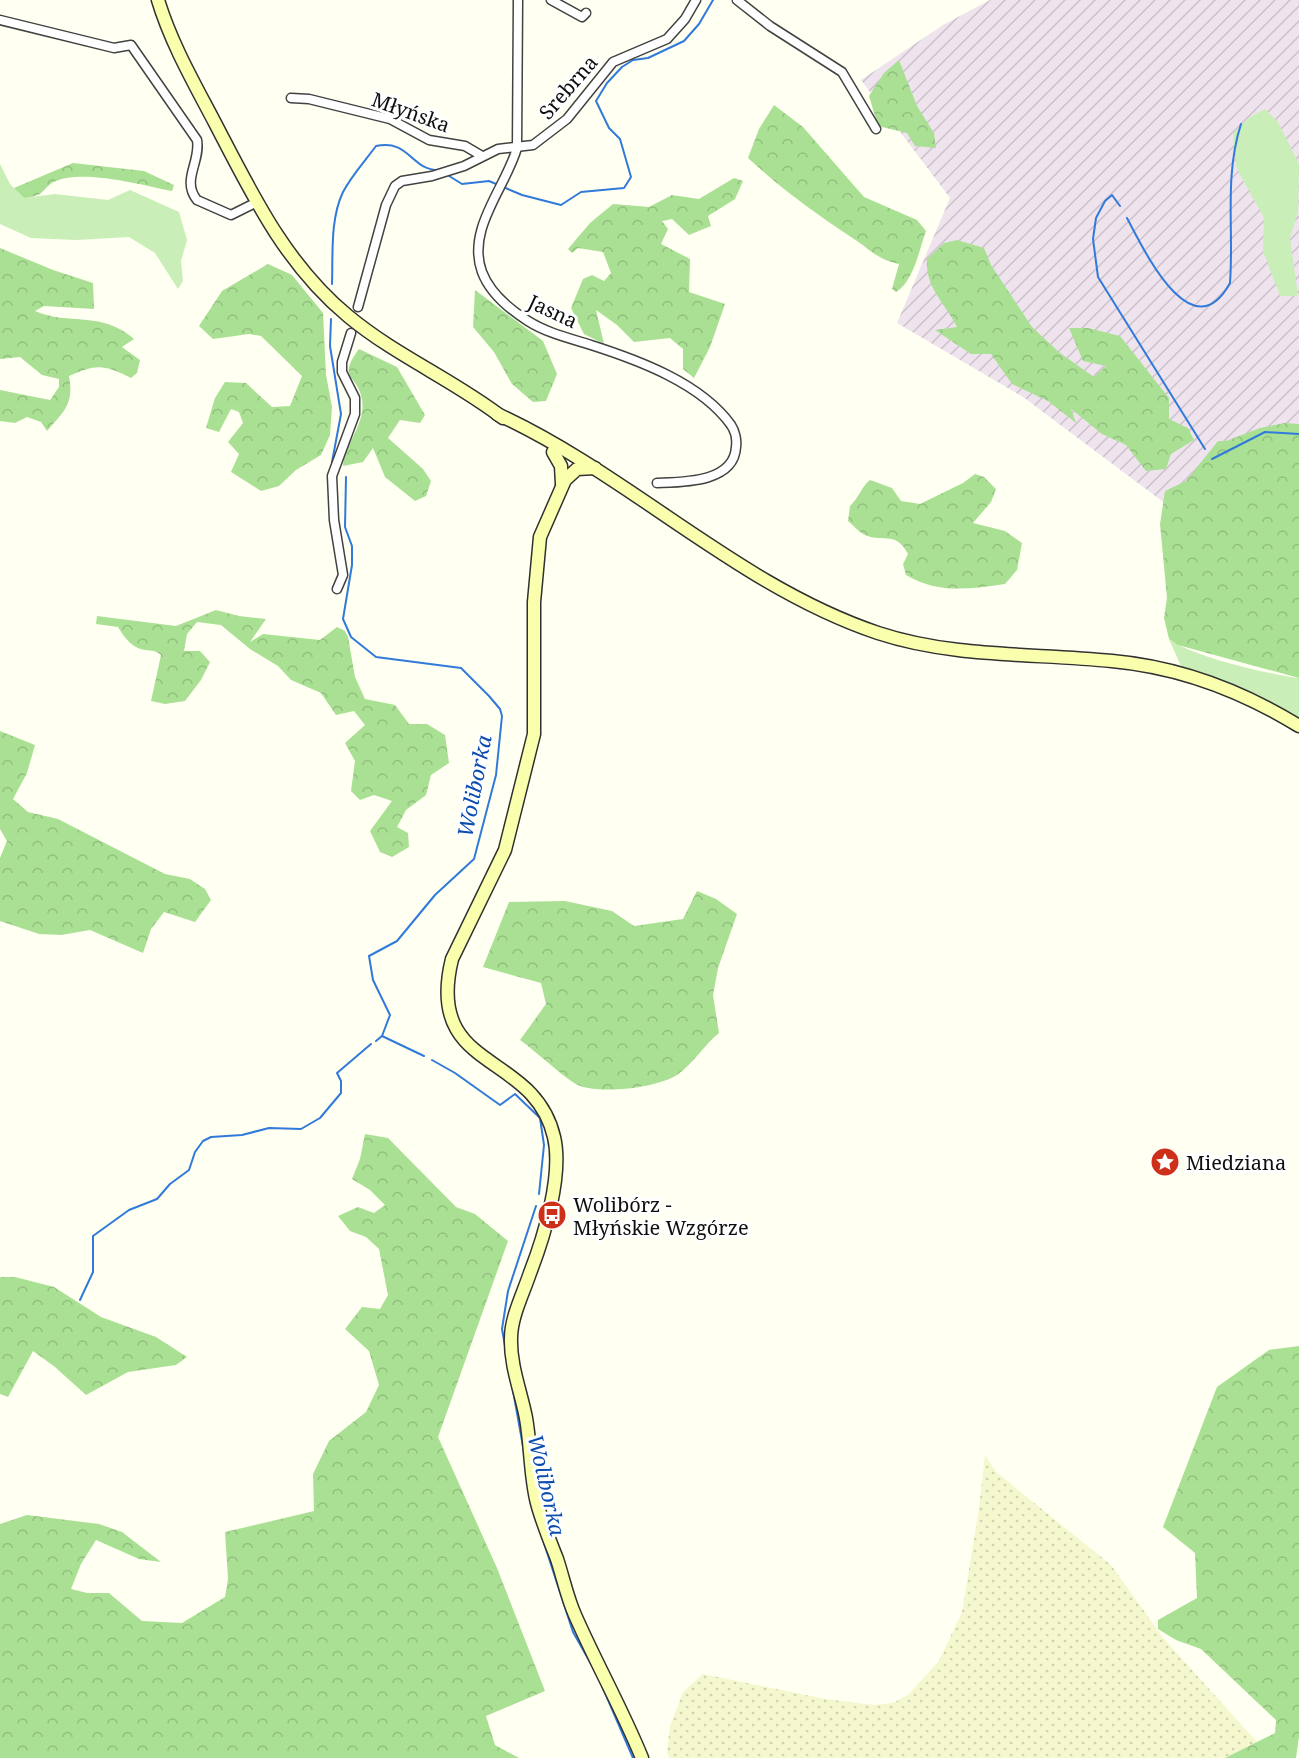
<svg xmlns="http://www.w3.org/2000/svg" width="1299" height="1758" viewBox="0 0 1299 1758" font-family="'Noto Serif',serif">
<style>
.industrial{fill:url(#industrial-furrows)}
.farmland{fill:url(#farmland-dots)}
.grass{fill:#caeeb7}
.forest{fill:url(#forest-crowns)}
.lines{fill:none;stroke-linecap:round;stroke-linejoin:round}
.stream{stroke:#317ada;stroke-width:2}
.street-casing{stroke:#424242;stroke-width:11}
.secondary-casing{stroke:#313131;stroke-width:15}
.street{stroke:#fff;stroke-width:8}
.secondary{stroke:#faffad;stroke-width:12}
.labels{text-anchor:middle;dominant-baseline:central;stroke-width:6;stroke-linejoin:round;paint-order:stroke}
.street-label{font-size:20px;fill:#0f0f0f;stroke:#fff}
.poi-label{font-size:20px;fill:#0f0f0f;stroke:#fff;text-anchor:start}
.water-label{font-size:21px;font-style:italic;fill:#0b4caf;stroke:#fff}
</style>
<defs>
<pattern id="industrial-furrows" width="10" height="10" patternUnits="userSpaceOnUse" patternTransform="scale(1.5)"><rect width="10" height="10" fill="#efe3ee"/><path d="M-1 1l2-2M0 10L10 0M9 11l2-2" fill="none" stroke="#ccc2cb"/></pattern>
<pattern id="farmland-dots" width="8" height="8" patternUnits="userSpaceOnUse" patternTransform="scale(1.5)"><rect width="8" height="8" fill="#f5f8ce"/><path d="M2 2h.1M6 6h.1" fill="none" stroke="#d1d3b0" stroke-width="1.8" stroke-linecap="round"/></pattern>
<pattern id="forest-crowns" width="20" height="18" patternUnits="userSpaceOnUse" patternTransform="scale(1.5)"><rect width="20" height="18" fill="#aae094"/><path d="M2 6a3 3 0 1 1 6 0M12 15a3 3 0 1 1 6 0" fill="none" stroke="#91bf7e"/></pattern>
</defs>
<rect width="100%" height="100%" fill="#fffff2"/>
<path class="industrial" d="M990,0H1299V666L1170,507L1023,397L897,323L950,198L861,80L943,25Z"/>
<path class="farmland" d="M985,1455L996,1472L1111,1565L1164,1639L1257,1742L1225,1758H669L667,1752L670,1726L683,1692L703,1674L825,1699L874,1705L893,1703L908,1695L939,1661L962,1612L979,1508Z"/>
<g class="grass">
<path d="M1265,109L1278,122L1299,164L1298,211L1290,238L1298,296H1280L1263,251L1264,218L1236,167L1233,133L1250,117Z"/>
<path d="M0,164L10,184L24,198L55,194L108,200L130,190L179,212L187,240L181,261L183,281L178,289L155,253L129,237L76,240L31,238L0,224Z"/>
<path d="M1169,639C1193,657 1268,674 1299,678V726L1185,675Z"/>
</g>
<g class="forest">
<path d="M899,60L917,106L934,133L936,148L915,146L907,133L878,126L869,96L884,73Z"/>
<path d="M774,105L803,127L864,197L917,220L926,231C919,250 914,281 896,292L892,289L899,264C876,259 870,249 851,237C813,212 782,189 748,158L759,129Z"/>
<path d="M73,163L144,171L174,185L172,191C142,185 84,169 56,181C40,188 49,195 24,198L14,188Z"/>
<path d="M734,178L743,181L735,199L708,216L711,226L689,235L672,219L662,221L668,229L661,244L690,259L689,292L725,304L710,347L694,378L683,369V349L670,338L634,342L617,325L596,310L604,344L584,334L571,308L583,279L592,275L604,281L611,273L603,252L578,248L572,253L568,249L590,223L613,204L649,207L672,195L699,199Z"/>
<path d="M957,240L984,248L991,265L1032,327L1060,353L1094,377L1106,366L1083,361L1069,328H1088L1120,336L1169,398V419L1188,428L1194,440L1171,454L1166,469L1146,471L1126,445L1102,434L1071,409L1076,423L1048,401L1012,384L991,354H971L935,330L957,327C945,303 925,288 927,259L944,243Z"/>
<path d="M0,248L53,270L93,283L94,309L44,306L35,311C69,326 101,310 134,339L122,347L140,360L137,373L131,378C104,364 96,364 69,376C74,404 65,410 47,431L41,422L27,417L15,423L0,421V390L50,400L59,387V379L42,375L20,357L0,359Z"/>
<path d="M268,264L292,275L323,313L326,375L332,407L330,435L321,455L296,470L279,486L261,491L231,472L239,454L228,442L243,423L239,412L231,409L219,432L206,428L215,398L225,382L246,383L272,407L290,406L302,376L261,336L249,334L213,339L199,326L222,291Z"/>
<path d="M475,290L543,341L557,374L546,401L533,402L512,384L494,352L473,327Z"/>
<path d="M359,349L397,367L425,415L420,423L400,420L388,438L423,469L431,481L426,496L415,501L385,477L373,448L363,462L343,466C345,442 366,425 362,399C358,374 336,380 359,349Z"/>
<path d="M1285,423L1299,424V678L1178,645L1169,639L1164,618L1167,598L1160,524L1165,491L1186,481L1218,441H1226L1260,428Z"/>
<path d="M975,474L984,477L996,489L991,502L973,523L1005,531L1022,543L1017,570L1005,584C969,589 938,594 906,575L903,564L908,554C895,529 881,544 863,534C858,531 853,525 848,521L850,506C859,498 861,487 870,480L892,488L901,501L920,504L963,483Z"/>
<path d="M216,610L239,616L266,619L250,642L263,634L320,640L337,627L345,631L348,637L355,677L365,699L395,705L409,724H427L445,735L449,763L431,775L426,795L406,810L397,827L408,833L409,847L392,857L380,852L370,831L392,801L374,795L360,800L351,791L355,761L345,743L365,725L354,711L336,715L321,693L291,680L278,666L250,649L221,625L197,622L187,634L184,651H200L210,662L201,680L185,701L165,704L151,701L161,655C153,648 147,652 138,648C130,645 122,634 118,627L96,624L97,616L176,626Z"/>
<path d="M0,731L35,745L27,773L13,799L28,812L58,819L165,874L190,879L205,889L211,900L195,922L164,912L151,929L143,953L90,930L61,935L39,934L0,921V858L7,841L0,829Z"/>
<path d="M697,891L716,899L737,914L718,968L713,995L719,1033C704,1045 693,1064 677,1075C657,1088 594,1096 574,1083C555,1070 538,1053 520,1040L546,1004L541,983L483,967L509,902L565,901L612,911L634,926L683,919Z"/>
<path d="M365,1134L388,1138L456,1207L475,1214L508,1241L438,1437L497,1568L545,1691L486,1716L495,1745L519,1758H0V1524L27,1515L99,1524L122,1532L161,1562L139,1559L96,1540L81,1564L71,1589L87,1593H109L142,1621L182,1623L225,1597L228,1579L225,1532L314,1511L313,1474L329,1441L366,1412L379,1385L369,1351L345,1329L362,1307L380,1309L388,1295L379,1249L366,1237L350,1231L338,1216L358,1207L374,1213L385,1205L370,1190L352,1179L360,1159Z"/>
<path d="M0,1277H15L54,1287L101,1317L156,1337L187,1357L176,1365L128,1372L86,1395L55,1367L33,1351L8,1397L0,1394Z"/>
<path d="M1299,1346V1737L1296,1758H1225L1275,1733L1276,1720L1201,1649L1176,1640L1158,1629V1620L1197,1598L1195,1553L1163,1527L1217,1387L1269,1350Z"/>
</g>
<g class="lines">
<g class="stream">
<path d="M446,174L462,184L489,181L522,195L561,205L581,192L624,188L631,177L620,139L609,128L596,101L607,83L622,67L633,60L648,58L684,41L699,24L713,0"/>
<path d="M1120,206L1112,195L1105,201L1096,218L1093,239L1098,277L1205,449"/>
<path d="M1127,218C1144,250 1192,352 1230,283C1234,229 1224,177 1241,124"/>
<path d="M332,284C333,255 330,219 343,192C352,175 365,161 376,146C410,139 410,170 439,170"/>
<path d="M331,319L330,346L341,414L332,462"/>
<path d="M1212,459L1265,432L1299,434"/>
<path d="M346,477L345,527L352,546V565L343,619L351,637L376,657L461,668L489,696L500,709L502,716L496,775L474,859L435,895L397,941L369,956L373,980L390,1015L382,1036"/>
<path d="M382,1036L424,1056"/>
<path d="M376,1041L382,1036"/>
<path d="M432,1060L455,1073L500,1105L515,1094L540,1118L544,1145L539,1194"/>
<path d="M80,1300L93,1272V1236L129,1210L157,1199L170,1184L189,1170L195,1152L203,1141L211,1137L242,1135L269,1128L301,1129L320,1118L341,1093V1081L337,1073L371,1044"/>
<path d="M524,1452L502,1329L508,1291L536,1206"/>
<path d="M541,1534L573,1632L599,1678"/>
<path d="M602,1686L633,1758"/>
</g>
<g class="street-casing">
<g id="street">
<path d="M518,0L517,148C506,187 466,229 482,272C490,293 509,309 528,321C547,333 569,338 591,345C638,360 701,383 731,425C735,431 737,440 736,447C734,483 682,482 657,483"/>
<path d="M551,0L582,17L586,13"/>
<path d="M737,0L770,26L842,72L876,129"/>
<path d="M0,20L114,48L131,45L197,140C201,162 181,180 197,200L231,215L255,203"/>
<path d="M291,98L309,99L390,119L429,140L465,146L482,156"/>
<path d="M358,307L386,205L395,186L402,181L432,176L464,166L498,149L533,145L567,119L613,62L667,39L685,19L696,0"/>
<path d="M337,589L343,575L334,520L332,476L355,414V398L342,372V362L351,333"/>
</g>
</g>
<g class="secondary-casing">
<g id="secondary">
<path d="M158,0C171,43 194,83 215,123C252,194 285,264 348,316C396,356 454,380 503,418"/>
<path d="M497,414C630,475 738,586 878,633C954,658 1033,653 1112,661C1178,667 1242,691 1299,726"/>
<path d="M553,452L561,466L562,484"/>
<path d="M595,468L577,469L565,480L540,537L534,602V734L505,850L452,959C424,1073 534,1050 554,1137C563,1175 544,1237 530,1273C523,1294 511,1317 511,1338C510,1365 521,1392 526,1418C531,1446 530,1476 537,1503C542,1522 550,1541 557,1559C563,1577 567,1597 575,1615C596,1663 622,1709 642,1758"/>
</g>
</g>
<use href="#street" class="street"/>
<use href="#secondary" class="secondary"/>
</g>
<defs>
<g id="sight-disc" transform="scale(1.5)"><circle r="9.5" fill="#ce2f19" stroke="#fff"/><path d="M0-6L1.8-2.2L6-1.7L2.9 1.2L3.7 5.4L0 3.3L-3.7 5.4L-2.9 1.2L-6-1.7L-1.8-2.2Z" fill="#fff"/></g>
<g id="bus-disc" transform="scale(1.5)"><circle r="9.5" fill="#ce2f19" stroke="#fff"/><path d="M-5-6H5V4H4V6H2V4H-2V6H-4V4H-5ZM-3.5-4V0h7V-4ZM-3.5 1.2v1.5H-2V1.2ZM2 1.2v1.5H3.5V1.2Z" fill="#fff"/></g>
</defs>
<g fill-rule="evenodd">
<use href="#sight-disc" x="1165" y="1162"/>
<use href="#bus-disc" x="552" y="1215"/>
</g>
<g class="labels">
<g class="street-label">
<text transform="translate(568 87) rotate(-49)">Srebrna</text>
<text transform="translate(411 112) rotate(20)">Młyńska</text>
<text transform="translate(553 311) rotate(25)">Jasna</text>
</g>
<g class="poi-label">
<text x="1186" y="1162">Miedziana</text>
<text x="573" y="1204">Wolibórz -<tspan x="573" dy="23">Młyńskie Wzgórze</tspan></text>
</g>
<g class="water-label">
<text transform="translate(474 786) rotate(-79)">Woliborka</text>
<text transform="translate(547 1485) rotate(77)">Woliborka</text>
</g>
</g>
</svg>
